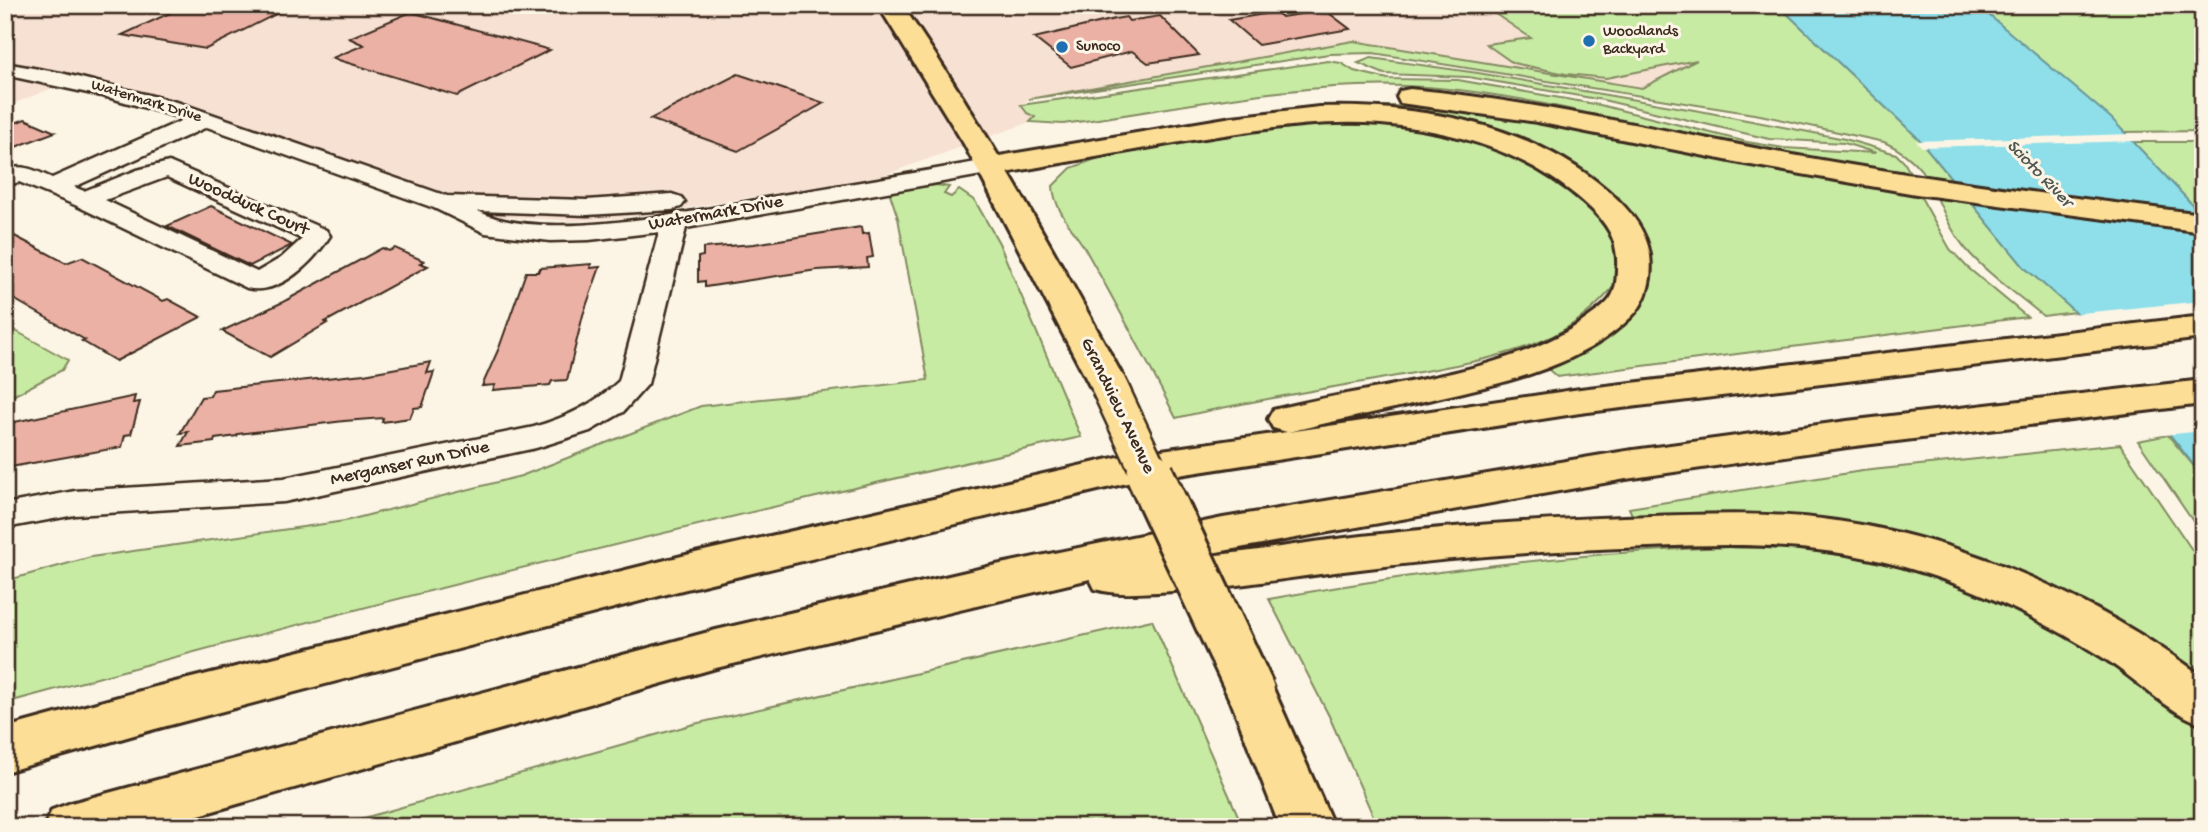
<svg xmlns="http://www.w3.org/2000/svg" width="2208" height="832" viewBox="0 0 2208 832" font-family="'Gochi Hand',sans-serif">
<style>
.built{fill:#f7e1d2}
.green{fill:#c8eba4;stroke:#828a61;stroke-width:2}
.water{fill:#8edfe9;stroke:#6d9798;stroke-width:2}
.pier{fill:#fcf5e5}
.building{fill:#ebb1a5;stroke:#3b2a1e;stroke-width:2}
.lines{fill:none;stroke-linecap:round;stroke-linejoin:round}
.minor-casing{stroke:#3b2a1e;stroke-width:5}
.major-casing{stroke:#3b2a1e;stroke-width:6}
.highway-casing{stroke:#3b2a1e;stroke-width:6}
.minor{fill:#fcf5e5;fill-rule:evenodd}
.major{fill:#fcde96;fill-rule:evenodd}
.highway{fill:#fcde96;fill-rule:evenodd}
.major-bridge-far1-casing{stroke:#3b2a1e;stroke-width:40;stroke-linecap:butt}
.major-bridge-casing{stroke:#3b2a1e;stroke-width:52;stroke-linecap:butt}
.major-bridge-far1{stroke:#fcde96;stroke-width:35}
.major-bridge{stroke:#fcde96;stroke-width:46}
.poi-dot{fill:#1f6fb2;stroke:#fcf5e5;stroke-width:2.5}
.labels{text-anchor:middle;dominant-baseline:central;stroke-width:6;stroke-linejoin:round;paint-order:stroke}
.far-poi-label{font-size:16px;fill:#3b2a1e;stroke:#fcf5e5;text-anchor:start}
.far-street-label{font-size:16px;fill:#3b2a1e;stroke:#fcf5e5}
.far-water-label{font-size:18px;font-style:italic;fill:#505751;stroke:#fcf5e5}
.street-label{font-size:19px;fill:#3b2a1e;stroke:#fcf5e5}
</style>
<rect width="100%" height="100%" fill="#fcf5e5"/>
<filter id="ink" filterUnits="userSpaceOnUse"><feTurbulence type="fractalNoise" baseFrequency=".0143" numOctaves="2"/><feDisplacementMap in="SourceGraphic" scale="14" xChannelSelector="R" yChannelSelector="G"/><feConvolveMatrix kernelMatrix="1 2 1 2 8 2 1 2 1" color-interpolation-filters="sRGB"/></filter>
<g filter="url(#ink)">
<path class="built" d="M5,5H1607L1700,59L1642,88L1353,41L1029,99L1021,105L1035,117L1030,122L884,175L676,210L619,218L572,221L489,216L73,80L5,107Z"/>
<g class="green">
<path d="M1482,5H1778L1919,139L2024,267L2075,312L2043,316C2017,294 1987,274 1965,248C1932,207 1939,167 1884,142L1760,115L1373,53L1329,54L1029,99L1353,41L1642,88L1697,60L1606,78L1566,74L1513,63L1486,44L1531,38Z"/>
<path d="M1977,5H2203V131L2124,132Z"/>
<path d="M1371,58L1478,73L1700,111L1845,139L1896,154L1904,162L1912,176C1836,163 1758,151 1682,134C1590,115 1500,89 1405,86C1289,82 1177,109 1063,124L1030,122L1035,117L1027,113L1021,105L1328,61L1341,63L1354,71L1388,79L1458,80L1600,105L1747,142L1784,148L1876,153L1844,143L1769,139L1603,100L1468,77L1384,74L1358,63Z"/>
<path d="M1336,106H1395L1491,113L1918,192L1950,249L1967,267L2027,317L1557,377L1548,369C1579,357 1617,341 1635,311C1642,300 1645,283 1650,269L1552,155L1338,110Z"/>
<path d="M1348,121C1427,127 1500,137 1565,186C1585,201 1605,218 1613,243C1617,255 1614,272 1615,285C1597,307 1578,323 1553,336C1509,357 1456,365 1408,374C1331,388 1252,400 1176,418C1147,361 1116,303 1084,247C1072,228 1054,209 1053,186L1071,168L1104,156L1251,130Z"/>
<path d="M2133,142H2203V216L2139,148Z"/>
<path d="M937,185L949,187L944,194L951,197L959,190L975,201L999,243L1081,437C720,516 362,605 5,703V581L91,557L345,521L521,476L701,406L928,380L898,218L889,191Z"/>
<path d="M5,325L68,360L62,370L5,400Z"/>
<path d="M2168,435L2203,477V536L2138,441Z"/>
<path d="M2120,444L2203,566V683L1813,520L1744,514L1633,517L1629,508L1862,471Z"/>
<path d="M1770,546C1805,549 1841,550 1875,558C1996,586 2109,648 2203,728V827H1378L1329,716L1269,599C1434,569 1602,549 1770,546Z"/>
<path d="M1152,620L1243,827H332L694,724Z"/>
</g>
<path class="water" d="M1778,5H1977L2111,118L2203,216V477L2075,312L2024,267L1919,139Z"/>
<g class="pier">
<path d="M2131,134L2137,141L1922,147L1916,141Z"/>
<path d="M2203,301V431L2164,435L2071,314Z"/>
</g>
<g class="building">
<path d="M187,5H242L282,11L206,49L122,35Z"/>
<path d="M1325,10L1350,29L1258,45L1229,20L1276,12L1282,17Z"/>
<path d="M411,12L550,50L457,96L332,58L364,45L349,38Z"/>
<path d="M1160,16L1199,55L1148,63L1132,51L1071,67L1034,38L1115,19L1126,17L1129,21Z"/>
<path d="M738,74L824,103L738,151L650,119Z"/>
<path d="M25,119L55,132L5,151V127Z"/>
<path d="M211,206L292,245L250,266L167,226Z"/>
<path d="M861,227L862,234L869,233L873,257L867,258L868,267L817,270L705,287V281L698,282V257L703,256V248L754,244Z"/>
<path d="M5,231L66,263L82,257L163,301L168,299L201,317L116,361L82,341L85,340L5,294Z"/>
<path d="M382,248L389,251L395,248L424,261L420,263L428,266L325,322L327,323L270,357L222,331L283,302Z"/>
<path d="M591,264L590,268L600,267L583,315L567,380L552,381L550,385L493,390L495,385L482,386L499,348L526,272H538L540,268Z"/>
<path d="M431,362L427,373L434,372L422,407L414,408L410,418L382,422L383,418L344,421L238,434L237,436L215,439L214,442L180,446L188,432L180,433L201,397L210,396L213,390L364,374Z"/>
<path d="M135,396L133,403L140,402L131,434L125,435L122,447L5,468V424Z"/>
</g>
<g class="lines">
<g class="minor-casing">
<path id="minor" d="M5,63L61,73L180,103L447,196L587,200L672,194L681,197L685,202L681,207L672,210L587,215L478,211C545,246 713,207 788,194C857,183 925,171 993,159L1002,161L1005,166L1002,171L993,173L686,228L648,384L623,412L590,431L536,448L284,502L75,515L5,528V504L75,491L284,478L534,427C567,417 593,405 619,381L659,232L589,240L550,241L485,233L434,208L207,127L74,187L84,191L137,170L169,162L326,230L330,236C314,261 280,296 247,288L75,205L19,182L5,186V170C23,163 36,171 52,178L185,119L111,98L5,75ZM167,177L302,239L281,258L257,272L105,200Z"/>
</g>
<g class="major-casing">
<g id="major">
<path d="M878,5H902C986,127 1057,256 1128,386L1122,394L1109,398L1096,394L1090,386L964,144Z"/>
<path d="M1251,671L1268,677L1334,827H1280L1227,691L1234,677Z"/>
</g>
</g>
<g class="highway-casing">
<g id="highway">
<path d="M1410,89C1537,101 1661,131 1787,154C1925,179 2064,197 2203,214V232L1916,194L1745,164L1537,122L1400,103L1397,97L1400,91Z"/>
<path d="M1319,107C1420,104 1528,123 1607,190C1627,207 1646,228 1650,255C1653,278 1647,303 1630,318C1577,368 1506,382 1437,398C1388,410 1338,420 1288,432L1580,389L2203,316V338L1580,413L1127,483L682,590L155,729L5,772V728L155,687L682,556L1127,455L1287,432L1273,428L1268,419L1273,410C1370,384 1509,377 1589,317C1596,312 1605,306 1610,299C1616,291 1617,278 1617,268C1619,239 1605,221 1585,203C1528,153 1455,130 1381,124C1316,119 1250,131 1186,141C1122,152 1057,164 993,175L983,172L978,166L983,160L993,157L1232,117Z"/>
<path d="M2203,380V404L1847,447L1626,479L1189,557C1247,554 1304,542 1362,536C1458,525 1555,519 1652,516C1713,514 1776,512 1837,521C1968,540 2096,598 2203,677V724C2166,712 2136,678 2102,657C2015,603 1919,561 1817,550C1761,543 1705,545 1649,547C1552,550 1456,557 1360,569C1292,577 1226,589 1158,592C1137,593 1116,595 1095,589L1090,579L716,668L157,827H44L52,810L71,803L716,630L996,565L1223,518L1626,451L1847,421Z"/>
</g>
</g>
<use href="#minor" class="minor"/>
<use href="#major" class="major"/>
<use href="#highway" class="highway"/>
<g class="major-bridge-far1-casing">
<path id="major-bridge-far1" d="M1109,386L1151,476"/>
</g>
<g class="major-bridge-casing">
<path id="major-bridge" d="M1150,475L1251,691"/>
</g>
<use href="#major-bridge-far1" class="major-bridge-far1"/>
<use href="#major-bridge" class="major-bridge"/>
</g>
</g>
<g class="poi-dot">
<circle cx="1589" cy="41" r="7"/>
<circle cx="1062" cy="47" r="7"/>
</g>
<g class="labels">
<g class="far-poi-label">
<text x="1603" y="32">Woodlands<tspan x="1603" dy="18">Backyard</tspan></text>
<text x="1076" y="47">Sunoco</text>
</g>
<g class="far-street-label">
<text transform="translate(146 102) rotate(17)">Watermark Drive</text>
</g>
<g class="far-water-label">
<text transform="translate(2039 174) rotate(46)">Scioto River</text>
</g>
<g class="street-label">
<text transform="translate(248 205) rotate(24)">Woodduck Court</text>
<text transform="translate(716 214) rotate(-10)">Watermark Drive</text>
<text transform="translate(1117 406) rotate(64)">Grandview Avenue</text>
<text transform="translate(410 464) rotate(-12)">Merganser Run Drive</text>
</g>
</g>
<rect width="2208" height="832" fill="none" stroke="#fcf5e5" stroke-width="28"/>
<rect x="14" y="14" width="2180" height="804" fill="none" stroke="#3b2a1e" stroke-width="2.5" filter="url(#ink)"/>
</svg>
